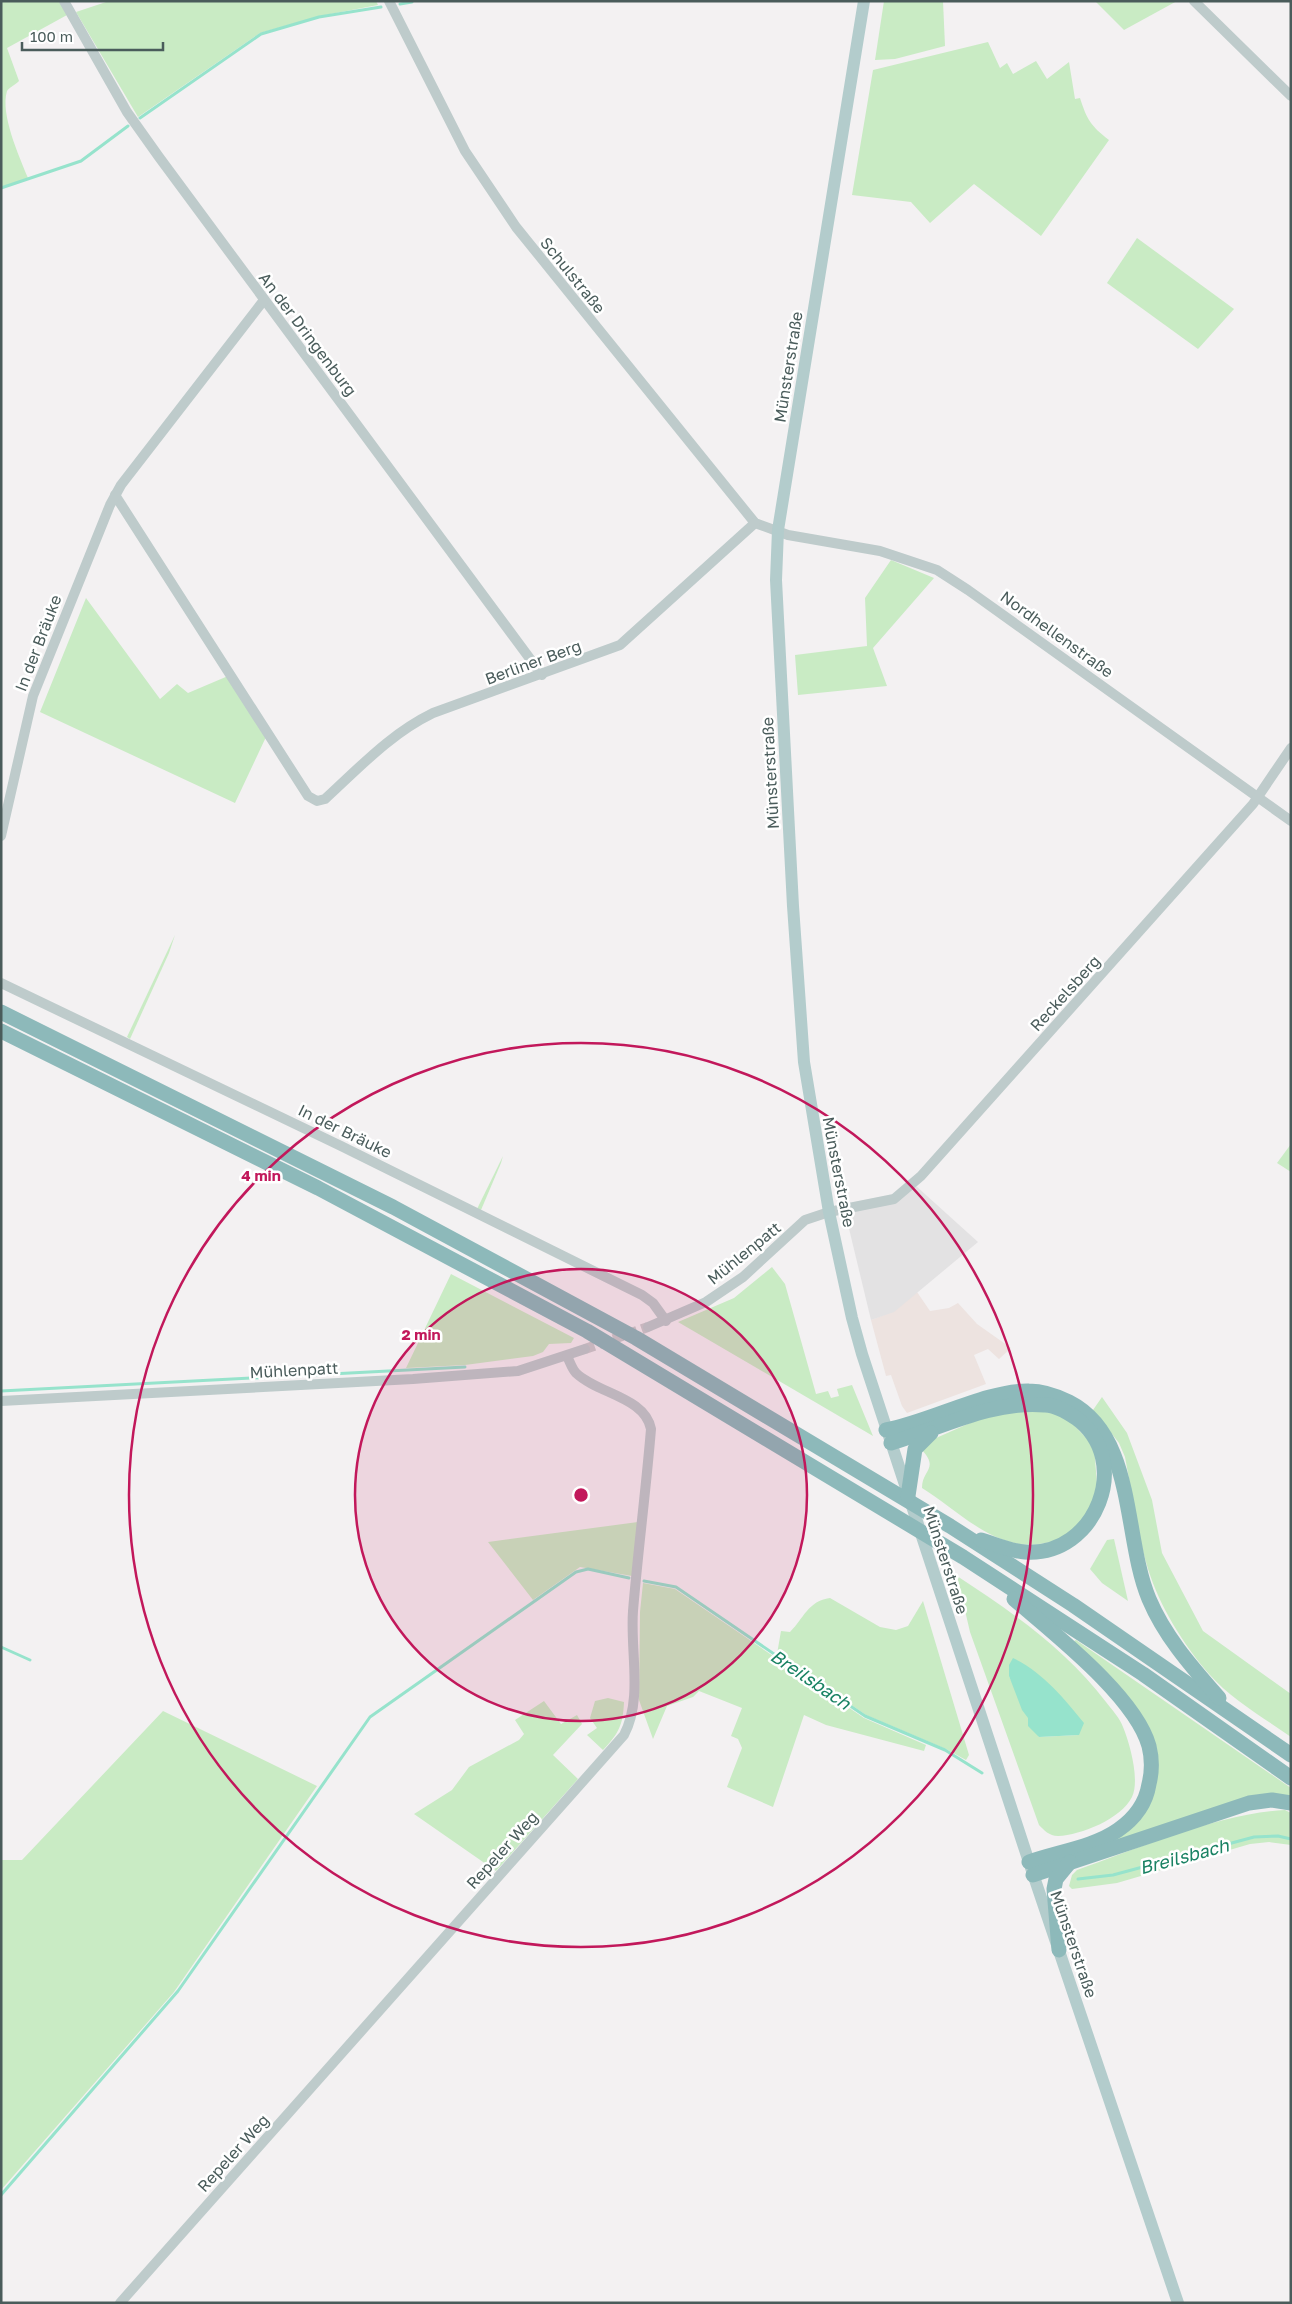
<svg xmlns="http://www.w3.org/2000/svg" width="1292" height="2304" viewBox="0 0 1292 2304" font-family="'Golos Text',sans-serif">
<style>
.commercial{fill:#ede3e0}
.education{fill:#e3e2e3}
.green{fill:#c9ebc4;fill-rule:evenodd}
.water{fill:#96e3cc}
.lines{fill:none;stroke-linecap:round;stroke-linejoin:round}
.stream{stroke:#96e3cc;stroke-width:3}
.minor-tunnel{stroke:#c9cccc;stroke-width:10;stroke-dasharray:10 5;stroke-linecap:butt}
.minor{stroke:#becbcb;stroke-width:10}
.major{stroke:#b3cccc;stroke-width:12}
.highway{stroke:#8db9ba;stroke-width:15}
.ring{fill:none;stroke:#c2185b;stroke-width:2.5}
.labels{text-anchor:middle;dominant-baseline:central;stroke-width:5;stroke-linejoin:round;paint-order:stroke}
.street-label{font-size:16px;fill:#4a5c5b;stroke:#fff}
.water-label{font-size:18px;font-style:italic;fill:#198263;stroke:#fff}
.centre{fill:#c2185b;stroke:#fff;stroke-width:2.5}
.ring-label{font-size:15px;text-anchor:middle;font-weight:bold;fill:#c2185b;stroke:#fff;stroke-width:5;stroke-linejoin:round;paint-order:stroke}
</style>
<rect width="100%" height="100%" fill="#f3f1f2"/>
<path class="commercial" d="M917,1292L930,1311L949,1308L958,1303L977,1324L1011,1348L999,1359L988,1349L974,1355L986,1384L907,1413L902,1406L891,1375L886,1376L871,1320L894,1311Z"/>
<path class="education" d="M916,1186L978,1242L894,1312L871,1320L845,1212Z"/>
<g class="green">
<path d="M1,1H59L67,15L7,48L19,81C16,84 9,88 7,91C0,114 19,156 28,178L1,187Z"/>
<path d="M109,1H376L378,5L320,16L260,33L138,117L76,12Z"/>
<path d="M884,1H943L945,46L895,59L875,60Z"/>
<path d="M1095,1H1177L1124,30Z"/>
<path d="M988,42L1000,68L1007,63L1013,74L1036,61L1047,79L1069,62L1075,99L1080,98C1087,120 1091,126 1109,140L1041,236L974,184L930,223L911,202L852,195L873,70Z"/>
<path d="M1137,238L1234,309L1198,349L1107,283Z"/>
<path d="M891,560L934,578L873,648L887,686L798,695L795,655L867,646L865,598Z"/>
<path d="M86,598L160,699L177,684L188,693L228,676L266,737L235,803L40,712Z"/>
<path d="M175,935L169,953L130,1039L127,1037Z"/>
<path d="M1291,1144V1172L1277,1163Z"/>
<path d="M503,1156L501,1163L481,1210L477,1209Z"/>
<path d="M772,1267L785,1284L816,1394L828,1391L831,1398L839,1396L837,1389L852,1385L873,1436L678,1322L734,1298Z"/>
<path d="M451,1274L574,1338L571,1343L549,1344L543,1352L533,1356L465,1365L406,1368Z"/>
<path d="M1102,1397L1127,1433L1152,1500L1162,1553L1203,1631L1291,1694V1737C1264,1718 1231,1699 1209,1674C1183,1644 1160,1607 1148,1569C1137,1533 1132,1493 1125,1457L1119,1443L1093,1410Z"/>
<path d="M1028,1407L1066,1417L1094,1446L1098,1497C1090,1508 1083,1521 1073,1531C1066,1537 1054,1542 1045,1543C998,1554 959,1511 922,1488C922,1469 940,1469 921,1449L927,1442L979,1419Z"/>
<path d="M638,1522L632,1576L580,1567L533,1600L488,1542Z"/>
<path d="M1114,1539L1128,1601L1102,1583L1090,1569L1107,1540Z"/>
<path d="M957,1576C1012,1612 1066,1649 1106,1702C1112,1710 1120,1718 1123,1727C1130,1744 1140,1780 1132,1797C1121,1819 1081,1835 1058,1836C1049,1836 1044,1830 1039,1825L970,1632ZM1009,1676L1079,1735L1039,1737Z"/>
<path d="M643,1583L675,1589L864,1718L926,1745L924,1751L826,1725L804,1715L773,1807L727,1787L742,1748L738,1739L731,1736L742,1708L699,1691L693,1697L667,1706L653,1739L639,1700L640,1612Z"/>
<path d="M830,1598L880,1627L896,1630L908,1626L923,1601L969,1755L966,1760L946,1749L866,1715L777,1654L781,1631L790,1632C804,1618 808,1601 830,1598Z"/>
<path d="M1076,1640L1291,1788V1797L1114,1842L1123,1834L1157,1762L1074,1641Z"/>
<path d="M608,1698L624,1702C623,1725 619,1733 603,1750L587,1735L597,1728L590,1718L595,1701Z"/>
<path d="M544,1701L561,1724L577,1715L582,1724L553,1755L578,1779L496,1871L414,1814L452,1790L469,1767L519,1740L524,1734L515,1720Z"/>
<path d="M163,1711L317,1786L174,1992L1,2190V1860H22Z"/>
<path d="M1285,1810L1291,1813V1845L1269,1842L1250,1844L1117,1883L1072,1889L1069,1886L1072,1875L1077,1870C1143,1847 1216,1814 1285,1810Z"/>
</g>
<path class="water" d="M1013,1658C1042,1672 1064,1698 1084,1723L1079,1735L1039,1737L1028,1726V1718L1022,1710L1009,1676V1665Z"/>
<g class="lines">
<g class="stream">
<path d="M400,4L412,2"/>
<path d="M140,118L261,34L319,17L381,7"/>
<path d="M1,188L81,161L128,126"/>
<path d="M1,1391L465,1367"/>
<path d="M644,1581L676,1587L865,1716L945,1750L982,1773"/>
<path d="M1,1647L30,1660"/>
<path d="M1078,1879L1113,1875L1254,1837L1278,1836L1291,1839"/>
<path d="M1,2195L178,1991L370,1717L576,1572L588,1569L629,1578"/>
</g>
<path class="minor-tunnel" d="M585,1349L648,1327"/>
<g class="minor">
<path d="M64,1L127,112L159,157L542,675"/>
<path d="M389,1L465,151L516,227L755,523L788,535L880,551L937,570L968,590L1291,821"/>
<path d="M1194,1L1291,96"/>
<path d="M115,495L308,796L317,801L325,799C360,767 390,734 433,713L620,645L755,523"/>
<path d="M1,836L33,696L110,505L121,485L264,300"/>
<path d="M1,983L341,1146L642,1295L653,1303L666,1321"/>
<path d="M648,1327L706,1302L743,1277L805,1220L829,1212L894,1199L921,1176L1253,804L1291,748"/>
<path d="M1,1401L413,1379L518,1371L585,1349"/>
<path d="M120,2303L624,1735C643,1699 630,1651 633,1611C638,1550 646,1490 651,1429C645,1397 598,1394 576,1373C572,1369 570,1362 567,1356"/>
</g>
<path class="major" d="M864,1L778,530L776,580L793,906L804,1062L829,1212L852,1318L862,1354L1029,1862L1178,2303"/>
<g class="highway">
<path d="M1,1012L393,1207L636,1338L950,1526L1073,1605L1291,1755"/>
<path d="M1,1031L318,1188L587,1331L963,1557L1143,1674L1291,1778"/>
<path d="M886,1430C930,1422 987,1390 1029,1391C1042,1391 1057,1396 1069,1402C1136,1436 1123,1537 1149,1599C1165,1637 1192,1667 1219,1698"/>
<path d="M891,1443C941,1428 992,1400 1045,1405C1056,1405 1067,1412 1076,1418C1134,1460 1096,1557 1025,1552C1010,1551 995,1544 981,1540"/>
<path d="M908,1496L915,1449L931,1433"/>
<path d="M1014,1599C1053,1633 1135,1696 1149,1746C1152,1758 1152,1772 1149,1784C1146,1803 1134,1819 1118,1830C1094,1847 1057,1852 1029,1862"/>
<path d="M1033,1875L1249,1803L1272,1800L1291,1803"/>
<path d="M1059,1950L1054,1889L1056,1879L1070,1862"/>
</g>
</g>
<circle cx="581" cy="1495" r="226" fill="#c2185b" fill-opacity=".12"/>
<g class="ring">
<circle cx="581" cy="1495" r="226"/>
<circle cx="581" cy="1495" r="452"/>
</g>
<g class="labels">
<g class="street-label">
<text transform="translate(573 275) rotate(51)">Schulstraße</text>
<text transform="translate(308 334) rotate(53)">An der Dringenburg</text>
<text transform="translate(788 367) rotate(-81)">Münsterstraße</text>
<text transform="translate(1057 634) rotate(36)">Nordhellenstraße</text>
<text transform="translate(38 643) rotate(-69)">In der Bräuke</text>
<text transform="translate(533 662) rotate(-20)">Berliner Berg</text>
<text transform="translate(770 773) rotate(-93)">Münsterstraße</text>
<text transform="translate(1065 993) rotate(-48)">Reckelsberg</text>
<text transform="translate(345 1131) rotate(26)">In der Bräuke</text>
<text transform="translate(839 1172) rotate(79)">Münsterstraße</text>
<text transform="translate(744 1253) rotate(-39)">Mühlenpatt</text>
<text transform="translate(294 1370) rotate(-3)">Mühlenpatt</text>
<text transform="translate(946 1560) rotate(72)">Münsterstraße</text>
<text transform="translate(502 1850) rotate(-48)">Repeler Weg</text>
<text transform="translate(1074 1944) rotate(71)">Münsterstraße</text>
<text transform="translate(233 2153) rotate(-48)">Repeler Weg</text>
</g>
<g class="water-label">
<text transform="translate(811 1679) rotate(34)">Breilsbach</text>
<text transform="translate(1184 1856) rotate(-15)">Breilsbach</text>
</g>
</g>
<circle cx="581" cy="1495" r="8" class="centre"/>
<g class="ring-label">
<text x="261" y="1181">4 min</text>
<text x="421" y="1340">2 min</text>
</g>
<rect width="1292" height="2304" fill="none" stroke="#4a5c5b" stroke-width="5"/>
<path d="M22 42v8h141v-8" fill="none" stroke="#4a5c5b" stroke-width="2.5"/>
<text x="30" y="42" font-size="15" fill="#4a5c5b" stroke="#ffffff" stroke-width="4" paint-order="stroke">100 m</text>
</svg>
